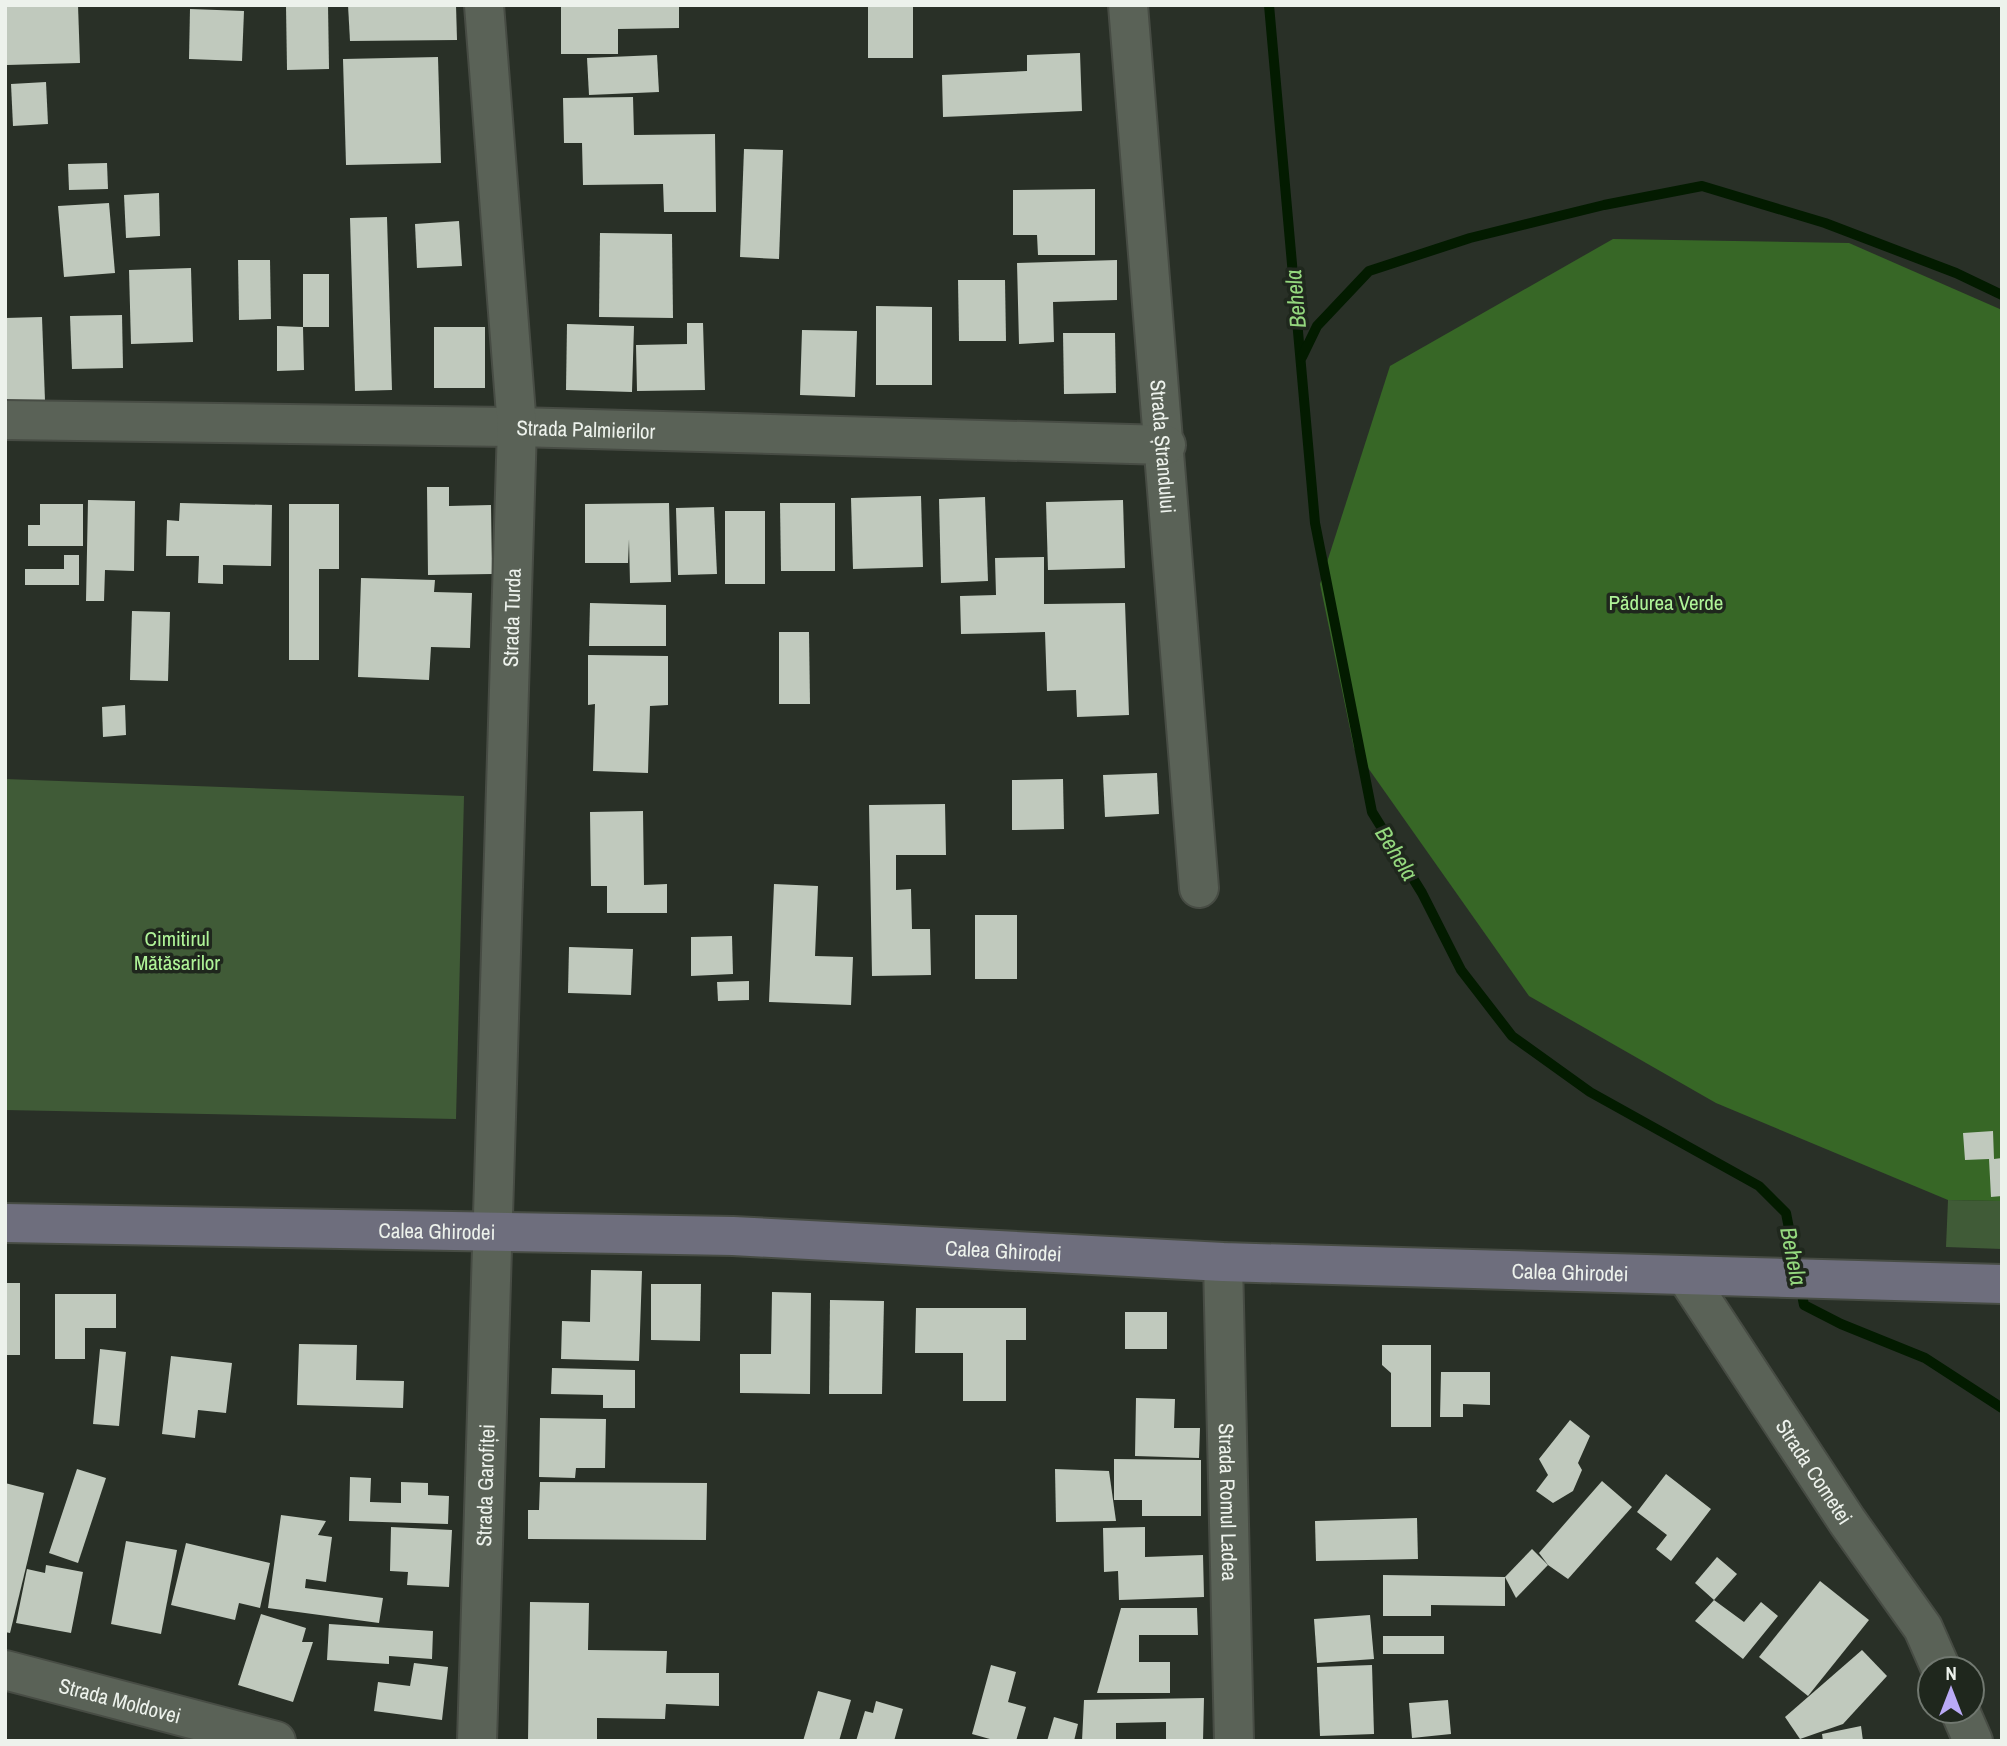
<svg xmlns="http://www.w3.org/2000/svg" width="2007" height="1746" viewBox="0 0 2007 1746" font-family="'Archivo Narrow',sans-serif">
<style>
.green{fill:#405b37}
.forest{fill:#376726}
.lines{fill:none;stroke-linecap:round;stroke-linejoin:round}
.stream{stroke:#031b00;stroke-width:10}
.building{fill:#c0c9bd}
.street-casing{stroke:#474c44;stroke-width:42}
.secondary-casing{stroke:#474c44;stroke-width:42}
.street{stroke:#5a6257;stroke-width:38}
.secondary{stroke:#6e6e7d;stroke-width:38}
.labels{text-anchor:middle;dominant-baseline:central;stroke-width:7;stroke-linejoin:round;paint-order:stroke}
.street-label{font-size:21px;fill:#edf2ec;stroke:#1f271d}
.park-label{font-size:21px;fill:#aff498;stroke:#1f271d}
.water-label{font-size:23px;font-style:italic;fill:#94d87e;stroke:#1f271d}
</style>
<rect width="100%" height="100%" fill="#293027"/>
<g class="green">
<path d="M5,779L464,796L456,1119L5,1110Z"/>
<path d="M1948,1200L2002,1201V1249L1946,1247Z"/>
</g>
<path class="forest" d="M1613,239L1849,243L2002,310V1201L1948,1200L1716,1103L1529,996L1354,748L1320,584L1390,366Z"/>
<g class="lines">
<g class="stream">
<path d="M1269,5L1315,523L1372,812L1422,893L1461,970L1512,1036L1590,1092L1759,1186L1786,1213L1804,1305L1841,1324L1925,1358L2002,1408"/>
<path d="M1302,357L1317,326L1369,271L1470,238L1604,205L1702,186L1825,223L1956,273L2002,295"/>
</g>
</g>
<g class="building">
<path d="M5,5H78L80,63L7,65Z"/>
<path d="M286,5H328L329,69L287,70Z"/>
<path d="M348,5H456L457,40L350,41Z"/>
<path d="M561,5H679V28L618,29V54H561Z"/>
<rect x="868" y="5" width="45" height="53"/>
<path d="M190,9L244,11L242,61L189,59Z"/>
<path d="M1080,53L1082,111L943,117L942,75L1027,71V55Z"/>
<path d="M657,55L659,92L589,95L587,58Z"/>
<path d="M438,57L441,163L346,165L343,59Z"/>
<path d="M46,82L48,124L13,126L11,84Z"/>
<path d="M633,97L634,135L715,134L716,212H664L663,184L583,185L582,143H564L563,98Z"/>
<path d="M744,149L783,150L779,259L740,257Z"/>
<path d="M107,163L108,189L69,190L68,164Z"/>
<path d="M1095,189V255H1038L1037,235H1013V190Z"/>
<path d="M159,193L160,236L126,238L124,195Z"/>
<path d="M109,203L115,273L64,277L58,206Z"/>
<path d="M387,217L392,390L355,391L350,218Z"/>
<path d="M459,221L462,266L417,268L415,224Z"/>
<path d="M600,233L672,234L673,318L599,317Z"/>
<path d="M238,260H270L271,319L239,320Z"/>
<path d="M1117,260V300L1053,302L1054,342L1019,344L1017,263Z"/>
<path d="M191,268L193,342L131,344L129,270Z"/>
<path d="M303,274H329V327H303L304,370L277,371V326L303,327Z"/>
<path d="M958,280H1005L1006,341H959Z"/>
<path d="M876,306L932,307V385H876Z"/>
<path d="M122,315L123,368L72,369L70,316Z"/>
<path d="M42,317L45,401L5,403V318Z"/>
<path d="M687,323H703L705,390L637,391L636,345L687,344Z"/>
<path d="M567,324L634,326L632,392L566,390Z"/>
<rect x="434" y="327" width="51" height="61"/>
<path d="M802,330L857,331L855,397L800,395Z"/>
<path d="M1063,333H1115L1116,393L1064,394Z"/>
<path d="M427,487H449V506L491,505L492,574L428,575Z"/>
<path d="M921,496L923,567L853,569L851,498Z"/>
<path d="M985,497L988,581L941,583L939,499Z"/>
<path d="M88,500L135,501L134,571L105,570L104,601H86Z"/>
<path d="M1123,500L1125,568L1048,570L1046,502Z"/>
<path d="M180,503L272,505L271,566L223,565V584L198,583L199,556H166L167,520L179,521Z"/>
<path d="M669,503L671,582L630,583L629,539L628,563H585V504Z"/>
<path d="M780,503H835V571H781Z"/>
<path d="M40,504H83V546H28V525H40Z"/>
<path d="M289,504H339V569H319V660H289Z"/>
<path d="M714,507L717,574L678,575L676,508Z"/>
<rect x="725" y="511" width="40" height="73"/>
<path d="M64,555H79V585H25V569H64Z"/>
<path d="M1044,557V604L1125,603L1129,715L1077,717L1076,690L1047,691L1045,632L961,634L960,596L996,595L995,558Z"/>
<path d="M361,578L435,580L434,592L472,593L470,648L431,647L429,680L358,677Z"/>
<path d="M590,603L666,605V646H589Z"/>
<path d="M132,611L170,612L168,681L130,680Z"/>
<path d="M779,632H809L810,704H779Z"/>
<path d="M588,655L668,656V705L650,706L648,773L593,771L595,704L588,705Z"/>
<path d="M125,705L126,735L103,737L102,707Z"/>
<path d="M1157,773L1159,814L1105,817L1103,775Z"/>
<path d="M1063,779L1064,829L1012,830V780Z"/>
<path d="M945,804L946,855H896V890L911,889L912,929H930L931,975L872,976L869,805Z"/>
<path d="M643,811L644,885L667,884V913H607V886H591L590,812Z"/>
<path d="M774,884L818,886L815,956L853,957L851,1005L769,1002Z"/>
<rect x="975" y="915" width="42" height="64"/>
<path d="M732,936L733,974L691,976V937Z"/>
<path d="M569,947L633,949L631,995L568,993Z"/>
<path d="M749,981V1000L718,1001L717,982Z"/>
<path d="M1993,1131L1994,1159L2002,1158V1196L1991,1197L1989,1159L1965,1160L1963,1133Z"/>
<path d="M591,1270L642,1271L639,1361L561,1359L562,1321L590,1322Z"/>
<rect x="5" y="1283" width="15" height="72"/>
<path d="M651,1284H701L700,1341L651,1340Z"/>
<path d="M772,1292L811,1293L810,1394L740,1393V1354H771Z"/>
<path d="M55,1294H116V1328H85V1359H55Z"/>
<path d="M830,1300L884,1301L882,1394H829Z"/>
<path d="M916,1308H1026V1340H1006V1401H963V1353H915Z"/>
<rect x="1125" y="1312" width="42" height="37"/>
<path d="M299,1344L357,1345L356,1380L404,1381L403,1408L297,1405Z"/>
<path d="M1382,1345H1431V1427H1391V1373L1382,1365Z"/>
<path d="M100,1349L126,1352L119,1426L93,1424Z"/>
<path d="M171,1356L232,1363L226,1413L198,1410L195,1438L162,1434Z"/>
<path d="M552,1368L635,1370V1408H603V1395L551,1394Z"/>
<path d="M1441,1372H1490V1405L1463,1404V1417H1440Z"/>
<path d="M1136,1398L1175,1399L1174,1428H1200L1199,1458L1135,1456Z"/>
<path d="M540,1418L606,1419L605,1468H576L575,1478L539,1477Z"/>
<path d="M1570,1420L1590,1436L1578,1463L1582,1470L1573,1491L1553,1503L1536,1491L1548,1475L1539,1459Z"/>
<path d="M1114,1459L1201,1460V1516H1142V1500H1114Z"/>
<path d="M77,1469L106,1478L78,1563L49,1553Z"/>
<path d="M1055,1469L1109,1471L1116,1521L1056,1522Z"/>
<path d="M1666,1474L1711,1509L1671,1561L1656,1549L1667,1535L1637,1512Z"/>
<path d="M350,1477L371,1478L370,1502L401,1503V1482L428,1483V1495L449,1496L448,1524L349,1521Z"/>
<path d="M1602,1481L1632,1507L1568,1579L1548,1565L1539,1553Z"/>
<path d="M540,1482L707,1483L706,1540L528,1539V1510H539Z"/>
<path d="M5,1483L44,1493L10,1633L5,1632Z"/>
<path d="M281,1515L326,1521L318,1535L332,1537L326,1582L306,1579L305,1588L383,1598L379,1623L268,1608Z"/>
<path d="M1417,1518L1418,1559L1316,1561L1315,1521Z"/>
<path d="M391,1527L452,1530L449,1587L407,1585L408,1572L390,1571Z"/>
<path d="M1145,1527V1557L1203,1555L1204,1597L1119,1600L1118,1571L1104,1572L1103,1528Z"/>
<path d="M126,1541L177,1550L161,1634L111,1624Z"/>
<path d="M186,1543L270,1563L260,1608L239,1603L235,1620L171,1605Z"/>
<path d="M1532,1549L1548,1565L1516,1598L1505,1577Z"/>
<path d="M1717,1557L1737,1574L1714,1600L1695,1583Z"/>
<path d="M46,1565L83,1572L71,1633L16,1623L27,1569L45,1573Z"/>
<path d="M1383,1575L1505,1577V1606L1431,1605V1616H1383Z"/>
<path d="M1820,1581L1869,1620L1808,1696L1759,1657Z"/>
<path d="M1714,1600L1744,1622L1761,1602L1778,1616L1743,1659L1695,1621Z"/>
<path d="M530,1602L589,1603L588,1650L667,1651L666,1673H719V1706L666,1704L665,1719L597,1718V1741H528Z"/>
<path d="M1121,1608H1197L1198,1635H1139V1662H1170V1693H1097Z"/>
<path d="M261,1614L306,1628L302,1642H313L293,1702L238,1685Z"/>
<path d="M1370,1615L1374,1659L1317,1663L1314,1619Z"/>
<path d="M329,1624L433,1631L432,1659L389,1656V1664L327,1660Z"/>
<rect x="1383" y="1636" width="61" height="18"/>
<path d="M1862,1650L1887,1676L1843,1724L1800,1739L1785,1717Z"/>
<path d="M414,1663L448,1667L442,1720L374,1711L378,1682L410,1686Z"/>
<path d="M991,1665L1016,1672L1008,1702L1026,1707L1016,1741H997L972,1734Z"/>
<path d="M1372,1665L1374,1734L1320,1736L1317,1667Z"/>
<path d="M818,1691L851,1700L839,1741H803Z"/>
<path d="M1204,1698L1203,1741H1166V1722L1116,1723V1741H1082L1084,1700Z"/>
<path d="M1448,1700L1451,1734L1412,1738L1409,1703Z"/>
<path d="M876,1701L903,1709L894,1741H856L865,1711L873,1713Z"/>
<path d="M1054,1717L1078,1724L1074,1741H1047Z"/>
<path d="M1861,1726L1863,1741H1823L1822,1734Z"/>
</g>
<g class="lines">
<g class="street-casing">
<g id="street">
<path id="s1" d="M1128,5L1199,888"/>
<path id="s2" d="M5,420L517,427L1166,445"/>
<path id="s3" d="M1223,1262L1234,1741"/>
<path id="s4" d="M1686,1276L1847,1521L1923,1628L1941,1669"/>
<path id="s5" d="M5,1670L276,1741"/>
<path d="M1960,1711L1973,1741"/>
<path id="s6" d="M477,1741L517,427L484,5"/>
</g>
</g>
<g class="secondary-casing">
<g id="secondary">
<path id="s7" d="M5,1223L733,1236L1223,1262L2002,1284"/>
</g>
</g>
<use href="#street" class="street"/>
<use href="#secondary" class="secondary"/>
</g>
<g class="labels">
<g class="street-label">
<text stroke="none"><textPath href="#s2" startOffset="581">Strada Palmierilor</textPath></text>
<text stroke="none"><textPath href="#s1" startOffset="443">Strada Ștrandului</textPath></text>
<text stroke="none"><textPath href="#s6" startOffset="1124">Strada Turda</textPath></text>
<text stroke="none"><textPath href="#s7" startOffset="432">Calea Ghirodei</textPath></text>
<text stroke="none"><textPath href="#s7" startOffset="999">Calea Ghirodei</textPath></text>
<text stroke="none"><textPath href="#s7" startOffset="1566">Calea Ghirodei</textPath></text>
<text stroke="none"><textPath href="#s4" startOffset="234">Strada Cometei</textPath></text>
<text stroke="none"><textPath href="#s6" startOffset="256">Strada Garofiței</textPath></text>
<text stroke="none"><textPath href="#s3" startOffset="240">Strada Romul Ladea</textPath></text>
<text stroke="none"><textPath href="#s5" startOffset="119">Strada Moldovei</textPath></text>
</g>
<g class="park-label">
<text x="1666" y="602">Pădurea Verde</text>
<text x="177" y="938">Cimitirul<tspan x="177" dy="24">Mătăsarilor</tspan></text>
</g>
<g class="water-label">
<text transform="translate(1295 299) rotate(-95)">Behela</text>
<text transform="translate(1397 853) rotate(58)">Behela</text>
<text transform="translate(1794 1256) rotate(79)">Behela</text>
</g>
</g>
<rect width="2007" height="1746" fill="none" stroke="#edf2ec" stroke-width="14"/>
<g transform="translate(1951 1690)"><circle r="33" fill="#1f271d" stroke="#717870" stroke-width="2"/>
<path d="M0-5L12 26L0 18L-12 26Z" fill="#baaaf6"/>
<text y="-10" font-size="19" font-weight="bold" text-anchor="middle" fill="#edf2ec">N</text>
</g>
</svg>
